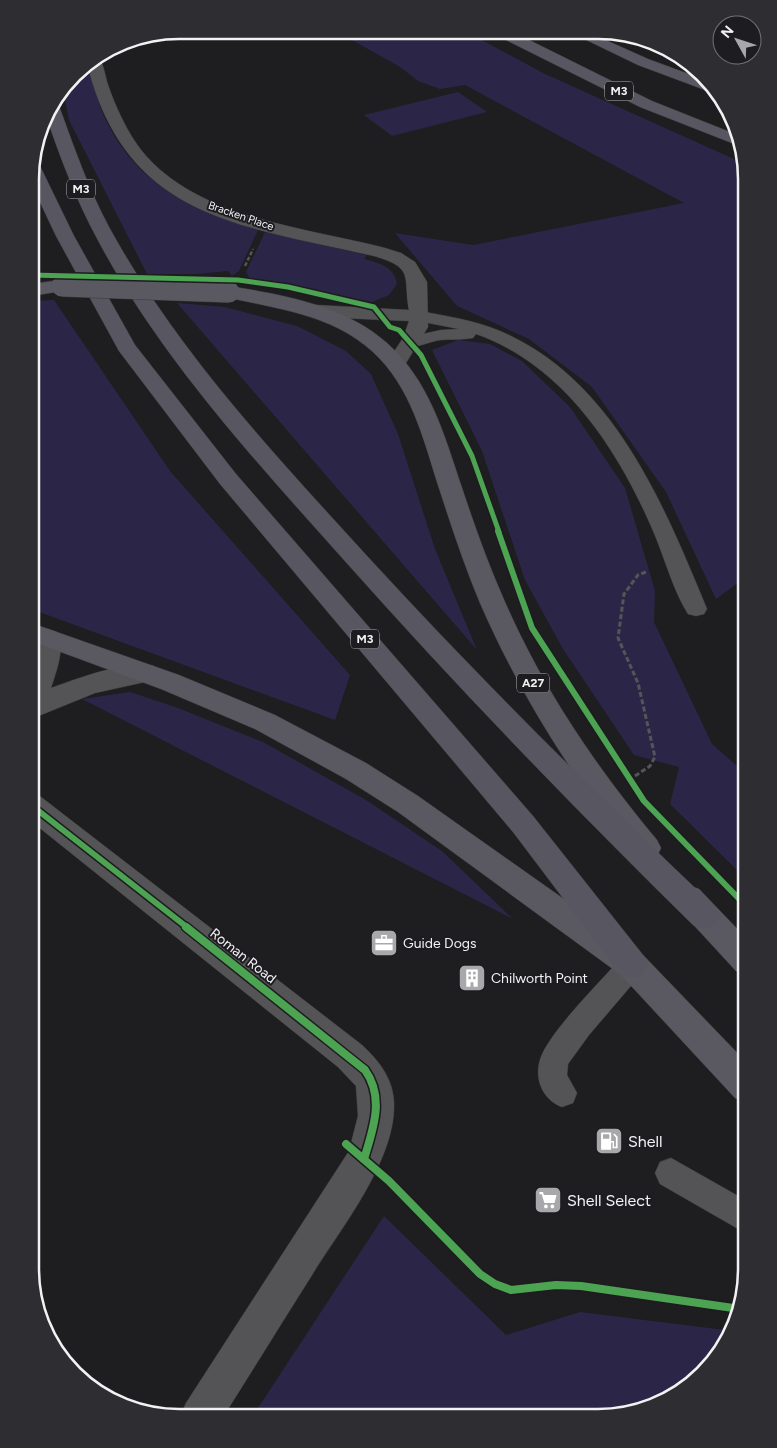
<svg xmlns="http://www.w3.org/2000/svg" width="777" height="1448" viewBox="0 0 777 1448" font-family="Figtree,sans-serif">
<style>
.green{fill:#2b2648}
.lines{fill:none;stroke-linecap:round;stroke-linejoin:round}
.service-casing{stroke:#3a3a3c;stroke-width:1}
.minor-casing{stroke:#3a3a3c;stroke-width:1}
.primary-casing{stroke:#3a3a3c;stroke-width:1}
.motorway-casing{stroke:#3a3a3c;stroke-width:1}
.path-far1{stroke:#555456;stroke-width:2.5;stroke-dasharray:4 2;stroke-linecap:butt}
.path{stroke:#555456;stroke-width:3;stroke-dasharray:5 2.5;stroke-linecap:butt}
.service{fill:#545456;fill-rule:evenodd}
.minor{fill:#545456;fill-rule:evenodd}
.primary{fill:#5a5860;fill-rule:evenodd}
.motorway{fill:#585660;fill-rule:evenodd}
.primary-bridge-casing{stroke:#3a3a3c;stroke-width:22;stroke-linecap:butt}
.primary-bridge{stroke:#5a5860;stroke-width:21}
.cycleway-far2-casing{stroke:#1d1c20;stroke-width:8}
.cycleway-far1-casing{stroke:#1d1c20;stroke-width:9}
.cycleway-casing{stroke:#1d1c20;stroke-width:11}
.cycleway-far2{stroke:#4ca352;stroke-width:5}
.cycleway-far1{stroke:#4ca352;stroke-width:6}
.cycleway{stroke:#4ca352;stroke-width:8}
.labels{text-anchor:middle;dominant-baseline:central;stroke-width:4;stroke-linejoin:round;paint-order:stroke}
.far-street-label{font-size:11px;fill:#f2f2f4;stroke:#1d1c20}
.shield{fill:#1d1c20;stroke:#b2b2b4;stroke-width:1}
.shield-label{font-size:12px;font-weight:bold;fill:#f2f2f4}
.poi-label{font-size:14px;fill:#f2f2f4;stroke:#1d1c20;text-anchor:start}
.street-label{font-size:14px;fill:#f2f2f4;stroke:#1d1c20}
.near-poi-label{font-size:16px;fill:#f2f2f4;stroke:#1d1c20;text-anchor:start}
.rim{fill:none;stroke:#f2f2f4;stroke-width:2.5}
</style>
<rect width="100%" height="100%" fill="#1e1d1f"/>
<g class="green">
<path d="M336,31L467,32L543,73L745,164L747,179V576L716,599L666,492L592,387L529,339L457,306L395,233L473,245L684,203L465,85L440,89L418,81L400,67Z"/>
<path d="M88,63C94,79 96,98 103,114C133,182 190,210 258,230L239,271L232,276L228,271L197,274H147L69,120L63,90L80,67Z"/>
<path d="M458,92L487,112L392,136L364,115Z"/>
<path d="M265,232L367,255L364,259C379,263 395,267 397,284L389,295L372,302L250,279L246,272Z"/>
<path d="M54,300L170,471L350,675L335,720L31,609V301Z"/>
<path d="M177,303L225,307L297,326L346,351L371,374L398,434L435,549L477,650Z"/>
<path d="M458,340L490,344L522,361L570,407L625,488L655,591L654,622L712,744L747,775V880L670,804L679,767L634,755L563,649L525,580L482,451L432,350Z"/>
<path d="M130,692L178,708L263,742L366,800L442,851L513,919L82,699Z"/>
<path d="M384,1216L506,1335L580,1312L733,1331L716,1360L681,1393L646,1410L598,1418L252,1417Z"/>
</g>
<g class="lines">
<g class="service-casing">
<g id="service">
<path d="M419,311C446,316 474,320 500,331C613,379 663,503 707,609L704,614L696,616L688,614C673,590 665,559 654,533C619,451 564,365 476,334L473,338C462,340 451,339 440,340C428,342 416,349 404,346L401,342L404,338L441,330L459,329L413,320L410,316L413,312Z"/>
<path d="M632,953L642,957L646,965L642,973L589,1035L568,1064L567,1075L577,1093L573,1103L562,1107C543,1100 534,1079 540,1060C547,1034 603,979 622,957Z"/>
<path d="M671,1158L747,1201V1234L660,1184L655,1173L660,1162Z"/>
</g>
</g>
<g class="minor-casing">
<g id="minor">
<path d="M98,56C104,64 105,76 108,85C115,105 124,125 136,143C188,218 304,227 385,248L401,253L415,262L427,282L428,327L403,368L396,370L389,368L386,364L403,338L409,321L316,317L309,315L306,311L309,307L316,305L409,310C403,276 415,268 374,256C240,225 125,219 87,63Z"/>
<path d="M48,629L57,632C66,647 56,672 51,688C77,679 128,659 154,666L158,673L154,680L95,693L31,719C31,695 26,652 39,632Z"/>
<path d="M31,794L41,797L362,1045C379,1061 393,1078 394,1103C396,1160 341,1228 312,1275C282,1322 253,1370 223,1417H180L186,1403L349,1151L358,1116L356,1086L338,1067L31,821Z"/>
</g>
</g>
<g class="primary-casing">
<g id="primary">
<path d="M62,280L69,282L72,286L69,290L31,296V284Z"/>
<path d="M229,286C283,295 344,305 387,343C429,380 444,434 461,485C474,524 488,564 505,602C543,689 596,767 657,840L661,848L657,856L646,860L635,856C573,778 520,695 480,603C464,565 451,525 438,485C423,438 411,387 373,352C330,313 275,309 222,296L219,292L222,288Z"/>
<path d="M31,623L179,675L275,715L366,763L418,796L643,955L747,1063V1103L735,1098L621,975L398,812L346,779L255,729L161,689L31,641Z"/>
<path d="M688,885L699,889L747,939V975L736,971L677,907L673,898L677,889Z"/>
</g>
</g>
<g class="motorway-casing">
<g id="motorway">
<path d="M494,32H513L652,101L740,136L742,147L640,107L496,35Z"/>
<path d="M570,32L590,33L648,59L705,80L713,91L705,90L638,65Z"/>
<path d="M54,102L59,106C74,147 88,188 109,227C176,350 274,454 368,557C479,678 596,794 715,907L720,916L715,925L704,929L693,925C573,807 456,686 344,560C252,457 153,350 90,225C72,189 58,151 45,113Z"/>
<path d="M31,159L37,160L39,164L74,236L135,345L236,474L533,816L643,955L648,965L643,975L632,979L621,975L513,832L220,484L119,351L56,236L31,183Z"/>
</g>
</g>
<path class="path-far1" d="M245,266L253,249"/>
<path class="path" d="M635,776L650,766L655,757L638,683L618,638L624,594L638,575L646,572"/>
<use href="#service" class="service"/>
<use href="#minor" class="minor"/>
<use href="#primary" class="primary"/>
<use href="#motorway" class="motorway"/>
<g class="primary-bridge-casing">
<path id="primary-bridge" d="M62,286L229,292"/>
</g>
<use href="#primary-bridge" class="primary-bridge"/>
<g class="cycleway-far2-casing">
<path id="cycleway-far2" d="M31,275L238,280L288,287L374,307L390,327L399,330L421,355L472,456L499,532"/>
</g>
<g class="cycleway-far1-casing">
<g id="cycleway-far1">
<path d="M498,531L532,628L644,801L747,907"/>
<path d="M31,805L188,928"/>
</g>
</g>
<g class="cycleway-casing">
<g id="cycleway">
<path d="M186,927L365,1070C385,1098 373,1129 364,1159"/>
<path d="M346,1144L389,1181L480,1274L495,1284L511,1290L556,1285L581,1286L740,1309"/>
</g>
</g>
<use href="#cycleway-far2" class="cycleway-far2"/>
<use href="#cycleway-far1" class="cycleway-far1"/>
<use href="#cycleway" class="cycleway"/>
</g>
<defs>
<g id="office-square" transform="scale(1.4375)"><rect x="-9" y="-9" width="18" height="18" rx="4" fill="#a8a7a9" stroke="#1d1c20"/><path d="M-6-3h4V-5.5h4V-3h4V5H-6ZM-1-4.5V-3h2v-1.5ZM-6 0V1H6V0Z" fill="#fff"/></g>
<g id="building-square" transform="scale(1.4375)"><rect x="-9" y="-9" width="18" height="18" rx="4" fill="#a8a7a9" stroke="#1d1c20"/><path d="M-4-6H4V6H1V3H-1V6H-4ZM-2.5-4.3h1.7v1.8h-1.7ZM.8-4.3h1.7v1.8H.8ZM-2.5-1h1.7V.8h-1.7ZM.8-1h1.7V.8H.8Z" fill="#fff"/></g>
<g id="fuel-square" transform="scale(1.4375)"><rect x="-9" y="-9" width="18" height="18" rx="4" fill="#a8a7a9" stroke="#1d1c20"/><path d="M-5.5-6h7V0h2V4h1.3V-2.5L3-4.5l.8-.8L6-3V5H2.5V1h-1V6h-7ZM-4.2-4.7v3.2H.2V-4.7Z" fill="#fff"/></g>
<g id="supermarket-square" transform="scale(1.4375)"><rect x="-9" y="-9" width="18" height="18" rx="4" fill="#a8a7a9" stroke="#1d1c20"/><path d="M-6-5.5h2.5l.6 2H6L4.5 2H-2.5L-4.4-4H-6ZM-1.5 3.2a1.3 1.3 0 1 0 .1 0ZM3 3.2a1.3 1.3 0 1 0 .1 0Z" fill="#fff"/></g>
</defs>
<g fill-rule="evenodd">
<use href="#office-square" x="384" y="943"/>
<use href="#building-square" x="472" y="978"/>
<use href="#fuel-square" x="609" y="1141"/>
<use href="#supermarket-square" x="548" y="1200"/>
</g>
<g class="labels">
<g class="far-street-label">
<text transform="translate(241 216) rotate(19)">Bracken Place</text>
</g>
<g class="shield">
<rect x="605" y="81.5" width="28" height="19" rx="4"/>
<rect x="67" y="179.5" width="28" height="19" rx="4"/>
<rect x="351" y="629.5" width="28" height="19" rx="4"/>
<rect x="517" y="673.5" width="32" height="19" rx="4"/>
</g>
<g class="shield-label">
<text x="619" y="91">M3</text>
<text x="81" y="189">M3</text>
<text x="365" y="639">M3</text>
<text x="533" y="683">A27</text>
</g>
<g class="poi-label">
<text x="403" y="943">Guide Dogs</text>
<text x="491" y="978">Chilworth Point</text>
</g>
<g class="street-label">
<text transform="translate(243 956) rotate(38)">Roman Road</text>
</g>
<g class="near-poi-label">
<text x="628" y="1141">Shell</text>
<text x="567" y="1200">Shell Select</text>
</g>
</g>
<path d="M0 0H777V1448H0ZM179 39H598A140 140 0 0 1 738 179V1269A140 140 0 0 1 598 1409H179A140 140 0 0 1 39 1269V179A140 140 0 0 1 179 39Z" fill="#2e2d31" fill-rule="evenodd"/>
<path class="rim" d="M179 39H598A140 140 0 0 1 738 179V1269A140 140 0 0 1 598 1409H179A140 140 0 0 1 39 1269V179A140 140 0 0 1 179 39Z"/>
<g transform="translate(737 40) rotate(310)"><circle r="24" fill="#1d1c20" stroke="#727275"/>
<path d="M0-4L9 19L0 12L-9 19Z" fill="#a8a7a9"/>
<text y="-8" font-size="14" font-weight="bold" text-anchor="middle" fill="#f2f2f4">N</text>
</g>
</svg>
